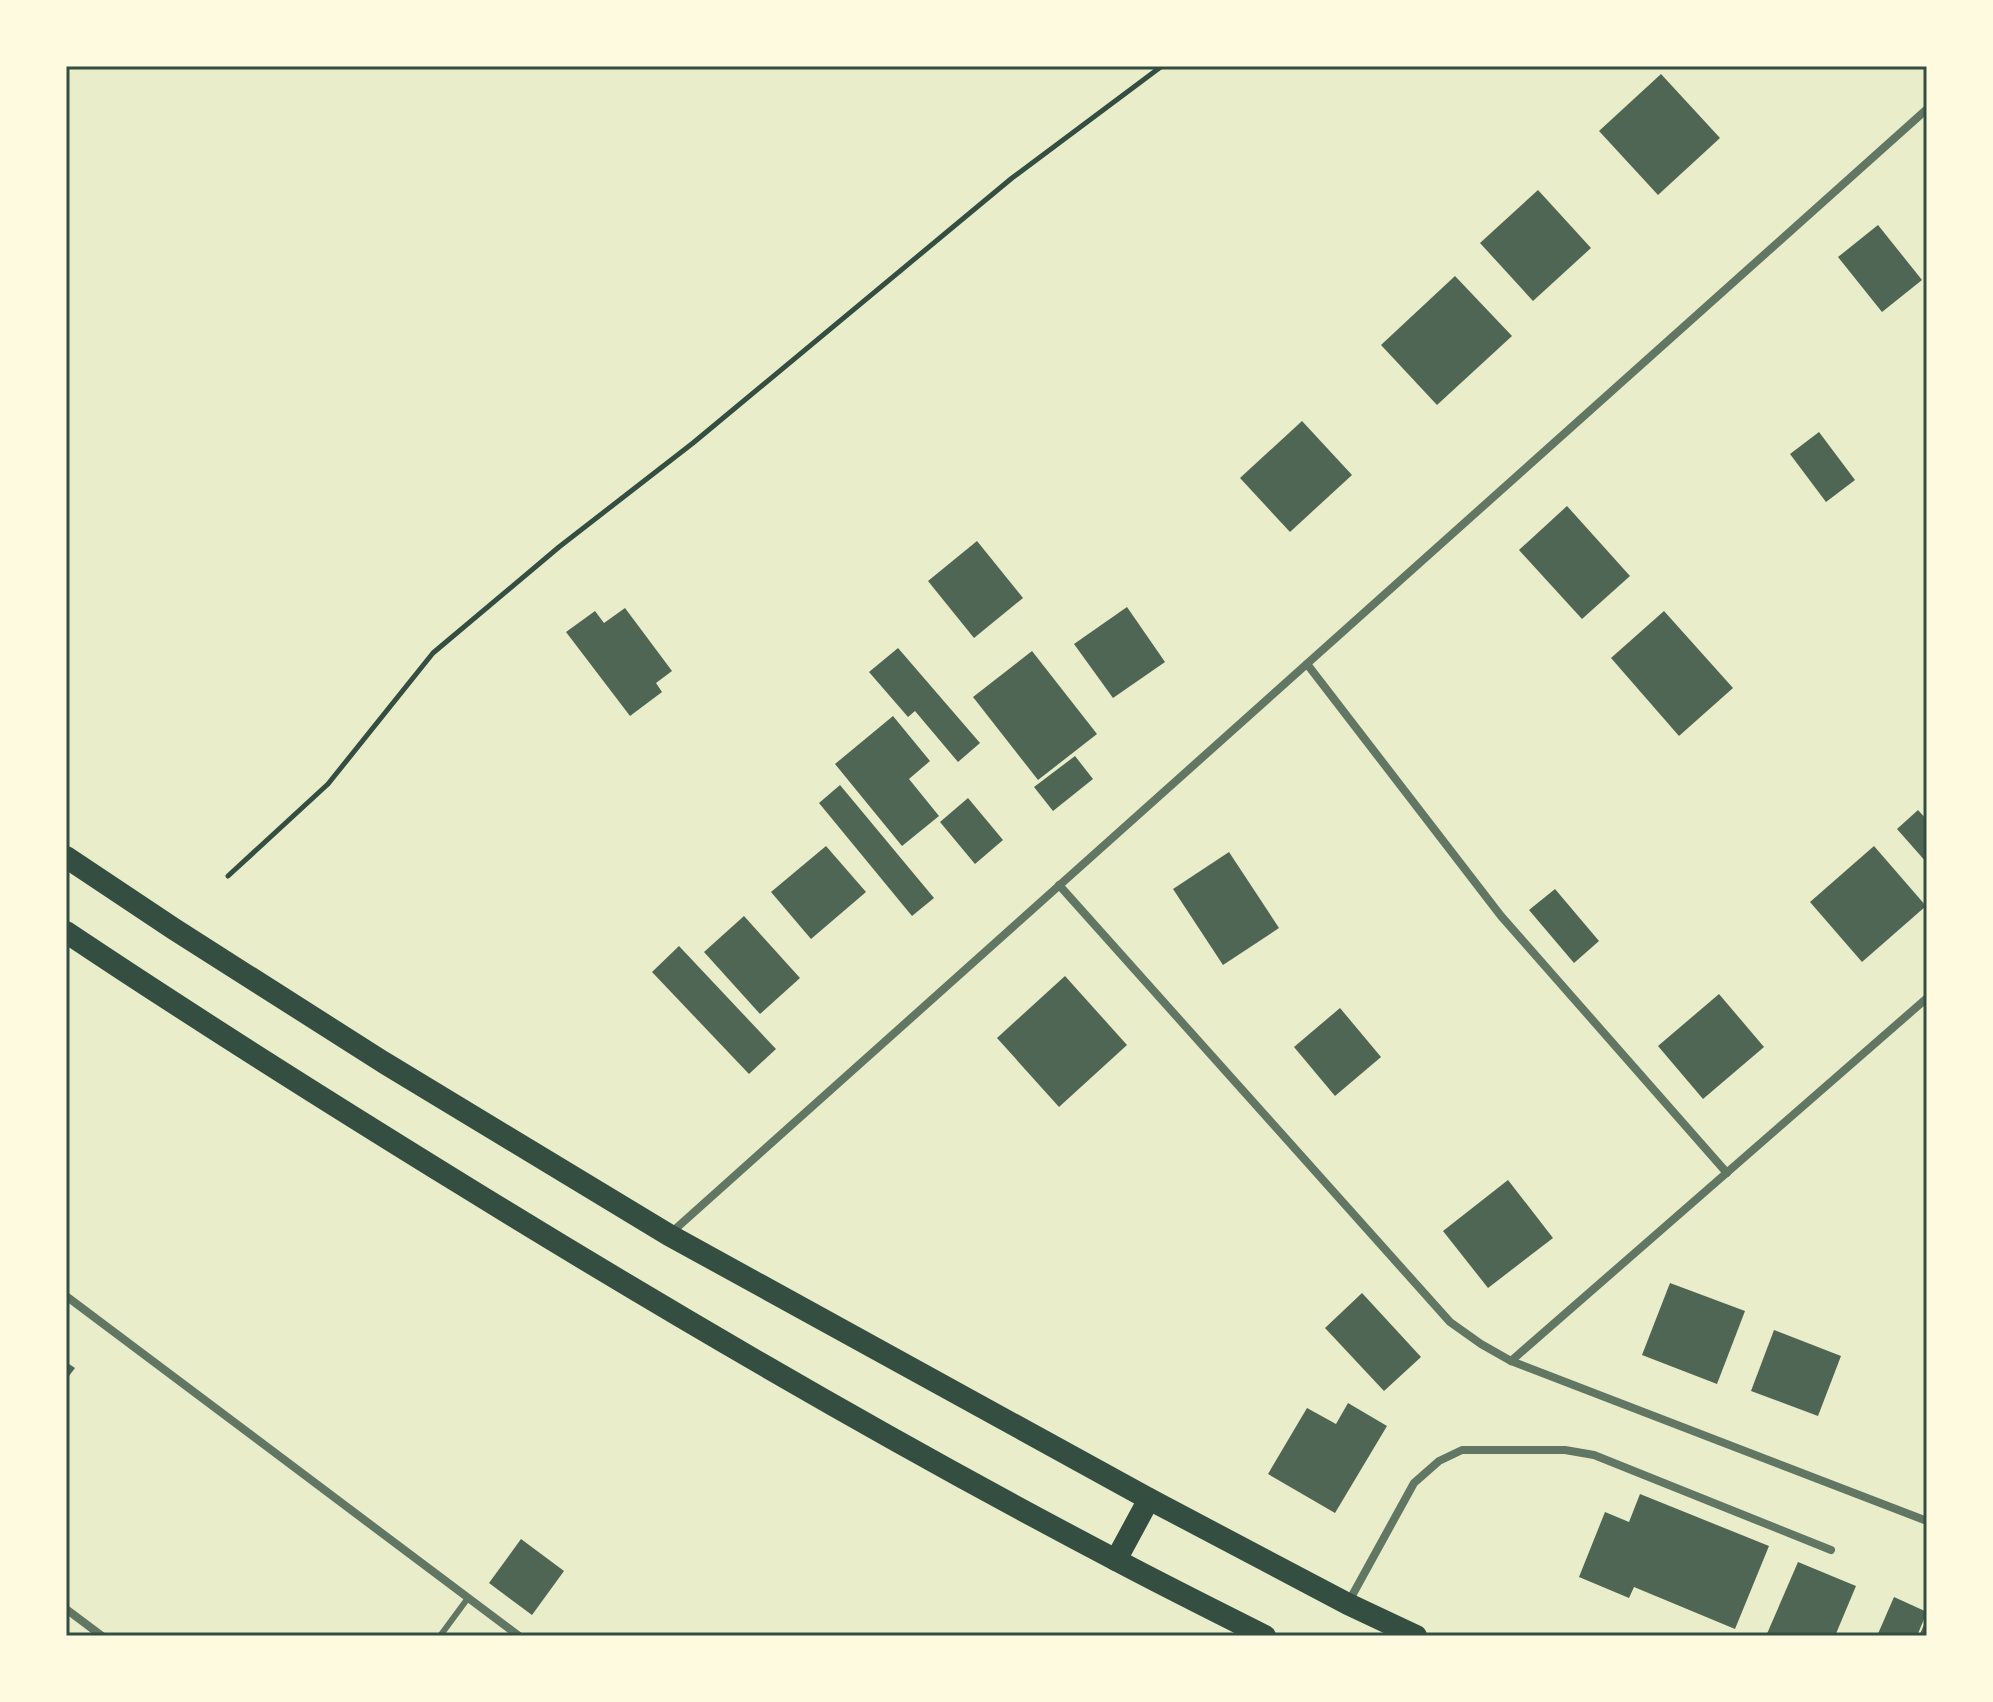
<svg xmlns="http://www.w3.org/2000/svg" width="1993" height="1702" viewBox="0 0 1993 1702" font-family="'Exo 2',sans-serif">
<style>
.building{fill:#4f6655}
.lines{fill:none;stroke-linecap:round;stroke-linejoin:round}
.path{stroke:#344e41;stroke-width:5}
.service{stroke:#617663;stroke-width:6}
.minor{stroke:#617663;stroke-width:8}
.trunk{stroke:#344e41;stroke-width:22}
.neatline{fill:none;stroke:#344e41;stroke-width:3}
</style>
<rect width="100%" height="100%" fill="#e9edc9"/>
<g class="building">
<path d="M1661,74L1720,138L1658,195L1599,131Z"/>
<path d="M1538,190L1591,248L1533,301L1480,243Z"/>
<path d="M1878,225L1922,280L1882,312L1838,257Z"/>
<path d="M1455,276L1512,336L1437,405L1381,345Z"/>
<path d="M1302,421L1352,475L1290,532L1240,478Z"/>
<path d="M1819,432L1855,480L1826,502L1790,454Z"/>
<path d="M1567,506L1630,576L1582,619L1519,550Z"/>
<path d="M977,541L1023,598L974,638L928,581Z"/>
<path d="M1127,607L1165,662L1113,698L1074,644Z"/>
<path d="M625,608L672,671L656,683L662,692L630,716L566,632L595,611L604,623Z"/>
<path d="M1664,611L1733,688L1679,736L1611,658Z"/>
<path d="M898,648L980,743L958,762L915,711L908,717L869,672Z"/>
<path d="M1032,651L1097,734L1038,780L973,697Z"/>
<path d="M893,716L930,761L909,779L939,816L902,846L835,764Z"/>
<path d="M1075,756L1093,779L1053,811L1034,787Z"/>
<path d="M840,785L934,898L912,916L819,803Z"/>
<path d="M968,798L1003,840L975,864L940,822Z"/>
<path d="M1918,810L1927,820V863L1897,829Z"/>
<path d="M826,846L866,892L811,939L771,892Z"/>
<path d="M1874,846L1926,906L1862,962L1810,902Z"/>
<path d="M1229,852L1279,928L1223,965L1173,889Z"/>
<path d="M1555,889L1599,941L1574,963L1529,910Z"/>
<path d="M744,916L800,978L760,1014L704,952Z"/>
<path d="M679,946L776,1049L749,1074L652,972Z"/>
<path d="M1065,976L1127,1045L1059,1107L997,1038Z"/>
<path d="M1719,994L1764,1047L1703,1099L1658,1046Z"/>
<path d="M1340,1008L1381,1057L1335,1096L1294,1047Z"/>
<path d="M1508,1180L1553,1238L1488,1288L1443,1231Z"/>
<path d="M1670,1283L1745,1311L1717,1384L1642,1355Z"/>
<path d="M1362,1293L1421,1357L1384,1391L1325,1328Z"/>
<path d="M1774,1330L1841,1356L1818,1416L1751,1391Z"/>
<path d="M66,1362L75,1368L66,1380Z"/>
<path d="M1348,1403L1387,1426L1335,1513L1268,1474L1307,1408L1336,1424Z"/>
<path d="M1640,1494L1769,1546L1735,1629L1634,1587L1629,1598L1579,1577L1605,1512L1629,1522Z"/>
<path d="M521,1539L564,1571L532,1615L489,1583Z"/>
<path d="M1798,1562L1856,1586L1835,1636H1766Z"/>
<path d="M1894,1597L1927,1612L1917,1636H1877Z"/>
<path d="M1927,1618V1636H1919Z"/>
</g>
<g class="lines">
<path class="path" d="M228,876L328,784L433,653L559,547L693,443L1012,178L1162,66"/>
<path class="service" d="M440,1636L468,1598"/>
<g class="minor">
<path d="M1307,664L1501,916L1727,1173"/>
<path d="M1059,885L1450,1322L1481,1344L1511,1361L1927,1521"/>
<path d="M672,1232L1927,109"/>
<path d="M66,1296L519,1636"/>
<path d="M1511,1361L1927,998"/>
<path d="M1348,1603L1414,1483L1439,1461L1462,1450H1565L1594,1455L1831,1550"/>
<path d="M66,1609L102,1636"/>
</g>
<g class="trunk">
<path d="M66,857L174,929L383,1062L669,1235L1149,1499L1348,1604L1416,1636"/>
<path d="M66,932C196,1019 328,1102 461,1184C675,1316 893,1443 1116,1560C1165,1586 1215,1611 1265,1636"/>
<path d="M1116,1560L1149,1499"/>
</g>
</g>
<rect width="1993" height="1702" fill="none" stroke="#fefae0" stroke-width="136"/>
<rect x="68" y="68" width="1857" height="1566" class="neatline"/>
</svg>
